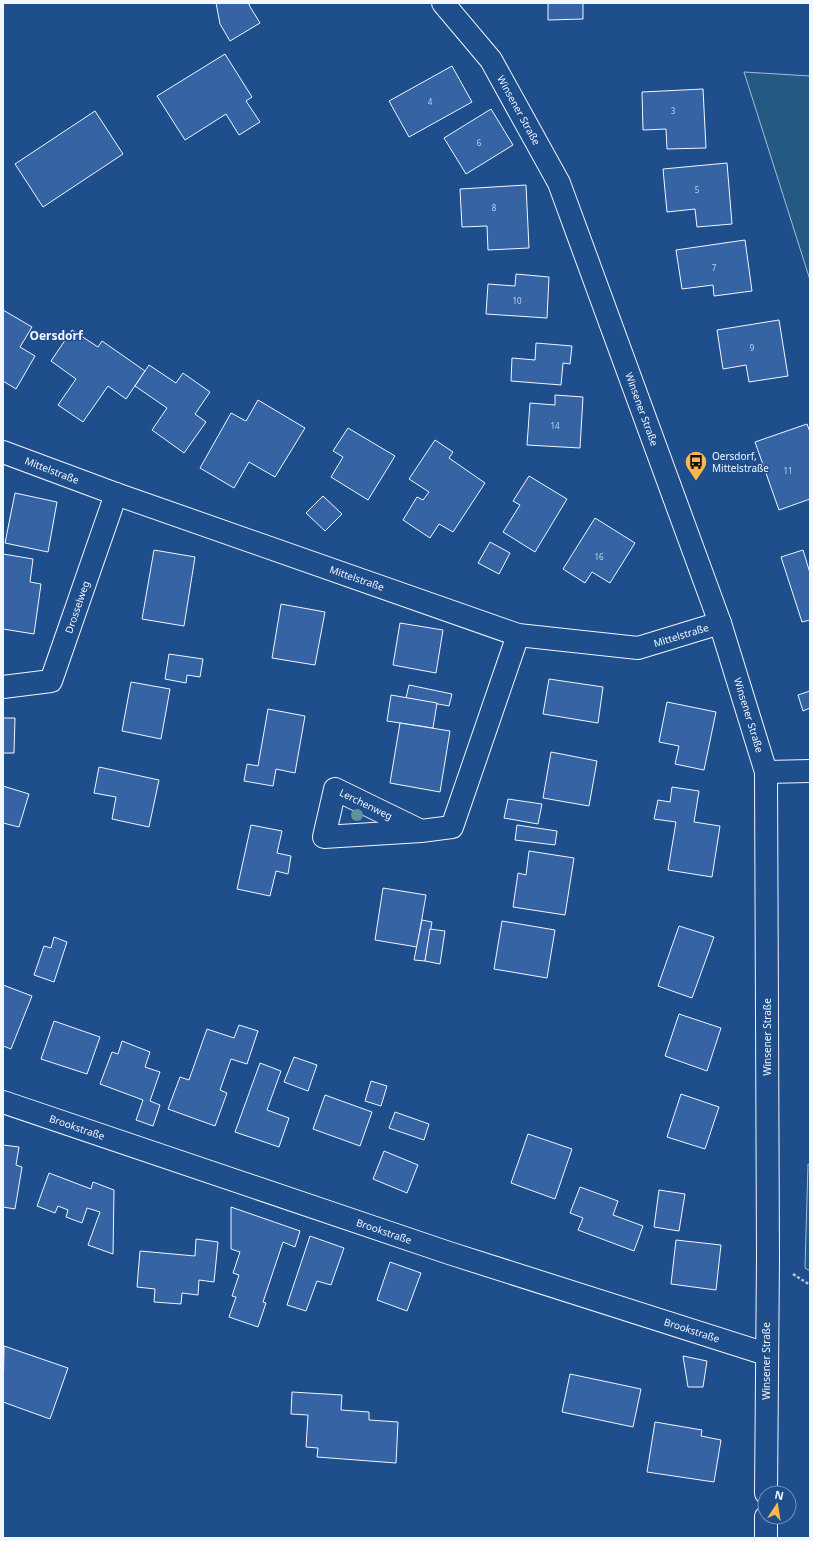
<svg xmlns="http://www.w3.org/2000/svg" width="813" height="1541" viewBox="0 0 813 1541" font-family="'Noto Sans',sans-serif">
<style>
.green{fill:#245a82;stroke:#a8bbd7}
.building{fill:#3563a3;stroke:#f2f6ff}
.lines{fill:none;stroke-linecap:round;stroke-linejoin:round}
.minor-casing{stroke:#f2f6ff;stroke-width:24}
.tertiary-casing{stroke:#f2f6ff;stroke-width:24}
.path{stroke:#b3c4dc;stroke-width:2.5;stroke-dasharray:3 2;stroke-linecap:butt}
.minor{stroke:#1f4e8c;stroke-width:22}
.tertiary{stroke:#1f4e8c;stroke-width:22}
.tree{fill:#61919a}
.labels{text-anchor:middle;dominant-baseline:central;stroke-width:3;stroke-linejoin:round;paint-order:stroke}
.number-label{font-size:8px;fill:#c3d1e8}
.street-label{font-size:10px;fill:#f2f6ff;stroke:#1f4e8c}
.poi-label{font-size:10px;fill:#f2f6ff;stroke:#1f4e8c;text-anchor:start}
.quarter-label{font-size:12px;font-weight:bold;fill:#f2f6ff;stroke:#1f4e8c}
</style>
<rect width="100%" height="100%" fill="#1f4e8c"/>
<g class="green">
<path d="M744,72L810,76V280Z"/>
<path d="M808,1164L810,1165V1271L805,1268Z"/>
</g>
<g class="building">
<path d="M216,3H250L249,5L260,23L230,41L220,24Z"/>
<path d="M548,3H583V19L548,20Z"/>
<path d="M225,54L252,97L246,101L260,122L239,135L226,114L185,140L157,96Z"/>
<path d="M452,66L472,102L409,137L389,101Z"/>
<path d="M703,89L706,148L667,149L666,129L643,130L642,92Z"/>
<path d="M491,109L513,145L466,174L444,138Z"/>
<path d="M95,111L123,154L43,207L15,164Z"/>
<path d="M727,163L732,224L697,227L695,209L667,212L663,169Z"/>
<path d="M526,185L529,248L488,250L487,226L462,227L460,189Z"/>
<path d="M745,240L752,291L714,296L713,285L682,289L676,250Z"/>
<path d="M516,274L549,277L547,318L486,314L488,284L515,286Z"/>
<path d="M3,310L32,327L20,347L35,356L16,389L3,381Z"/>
<path d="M779,320L788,376L749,382L746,365L723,369L717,330Z"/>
<path d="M72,330L98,347L102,341L145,371L126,399L108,386L83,422L58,405L76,379L51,361Z"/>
<path d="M536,343L572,346L570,364L563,363L561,385L511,381L512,358L535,360Z"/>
<path d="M149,365L176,383L183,373L210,392L195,414L206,422L184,453L152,430L167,408L135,386Z"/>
<path d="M555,395L583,397L580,448L527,445L530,403L555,405Z"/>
<path d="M258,400L305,428L275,477L249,462L234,488L200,468L231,413L246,421Z"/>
<path d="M807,424L810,432V499L779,510L755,442Z"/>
<path d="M348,428L395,456L368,500L331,477L343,457L333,451Z"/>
<path d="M435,440L453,452L449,458L485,483L453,532L439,524L430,538L403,520L417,497L423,500L429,492L409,479Z"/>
<path d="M529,476L567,499L535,552L503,532L520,505L513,501Z"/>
<path d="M15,493L57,502L48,552L5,543Z"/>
<path d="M323,496L342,514L325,531L306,513Z"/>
<path d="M595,518L635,543L610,583L592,572L585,583L563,569Z"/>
<path d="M490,542L510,553L499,574L478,563Z"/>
<path d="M154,550L195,557L184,626L142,619Z"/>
<path d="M803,550L810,573V620L802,622L781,557Z"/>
<path d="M3,554L33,559L30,582L41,584L34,634L3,629Z"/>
<path d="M281,604L325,612L315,665L272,658Z"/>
<path d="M400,623L443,630L436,673L393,665Z"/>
<path d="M169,654L203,659L200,677L187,675L186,683L165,679Z"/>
<path d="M549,679L603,687L598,723L543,714Z"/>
<path d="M131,682L170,689L161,739L122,731Z"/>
<path d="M409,685L452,694L449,706L406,698Z"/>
<path d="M810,691V708L803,711L798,695Z"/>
<path d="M391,695L437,703L433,728L387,721Z"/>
<path d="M667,702L716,712L704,770L675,764L679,746L659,742Z"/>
<path d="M268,709L305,716L295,773L276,769L273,786L244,781L247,764L258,766Z"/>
<path d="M3,718H15L14,753H3Z"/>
<path d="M400,723L450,731L440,792L390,783Z"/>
<path d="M551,752L597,761L589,806L543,798Z"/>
<path d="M99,767L159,780L149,827L112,819L116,797L94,793Z"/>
<path d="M3,786L29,794L19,827L3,823Z"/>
<path d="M672,787L699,791L694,822L720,826L712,877L668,870L676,822L654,819L658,800L670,802Z"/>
<path d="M508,799L542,804L538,824L504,818Z"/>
<path d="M251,825L282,831L277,853L291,856L288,874L276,871L270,896L237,889Z"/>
<path d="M517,825L557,831L555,845L515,840Z"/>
<path d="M529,851L574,858L565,915L513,907L518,873L526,875Z"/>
<path d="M383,888L426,895L417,947L375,940Z"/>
<path d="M422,920L432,922L425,961L414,960Z"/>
<path d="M502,921L555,930L547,978L494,969Z"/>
<path d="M679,926L714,937L692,998L658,986Z"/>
<path d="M430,929L445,931L440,964L425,961Z"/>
<path d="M54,937L67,942L54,982L34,975L44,946L51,948Z"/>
<path d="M3,985L32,996L11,1049L3,1046Z"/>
<path d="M679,1014L721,1028L707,1071L665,1056Z"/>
<path d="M54,1021L100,1037L87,1074L41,1059Z"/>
<path d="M239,1025L258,1031L247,1064L231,1059L220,1090L227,1093L215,1126L168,1109L180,1077L189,1080L207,1029L234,1038Z"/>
<path d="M122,1041L150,1052L145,1067L160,1072L150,1101L160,1105L153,1126L136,1120L143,1100L100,1084L112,1052L118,1054Z"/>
<path d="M294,1057L317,1065L308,1091L284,1082Z"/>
<path d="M260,1063L281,1071L267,1110L289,1118L279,1147L235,1132Z"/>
<path d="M371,1081L387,1086L381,1106L365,1101Z"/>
<path d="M681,1094L719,1107L705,1149L667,1137Z"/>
<path d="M325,1095L372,1112L360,1146L313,1129Z"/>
<path d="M395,1112L429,1124L424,1140L389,1128Z"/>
<path d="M528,1134L572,1149L555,1199L511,1183Z"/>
<path d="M3,1145L19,1147L16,1165L22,1167L15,1209L3,1207Z"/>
<path d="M384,1151L418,1165L407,1193L373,1179Z"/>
<path d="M49,1173L91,1189L93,1182L114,1190L113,1254L88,1245L100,1212L87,1208L82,1223L66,1217L68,1210L58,1206L55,1213L37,1206Z"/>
<path d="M580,1187L618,1201L613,1215L643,1226L634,1251L578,1230L583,1218L570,1213Z"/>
<path d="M659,1190L685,1194L679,1231L654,1227Z"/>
<path d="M231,1207L300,1231L295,1247L283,1242L263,1302L266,1303L258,1327L229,1317L236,1297L232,1296L239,1275L233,1273L240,1252L231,1249Z"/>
<path d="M310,1236L344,1248L331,1285L317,1281L306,1311L287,1305Z"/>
<path d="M196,1239L218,1242L214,1282L199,1280L198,1295L182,1293L181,1304L154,1302L155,1289L137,1287L140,1251L195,1256Z"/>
<path d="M676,1240L721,1245L716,1290L671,1284Z"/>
<path d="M390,1262L421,1273L407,1311L377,1300Z"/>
<path d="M4,1346L68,1368L50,1419L3,1402Z"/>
<path d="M683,1356L707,1361L703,1387H688Z"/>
<path d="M570,1374L641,1389L633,1427L562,1412Z"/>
<path d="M292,1392L342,1395L341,1410L369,1412V1420L398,1422L396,1463L317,1457L318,1448L306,1447L308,1415L291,1414Z"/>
<path d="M655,1422L702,1430L701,1436L721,1440L714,1482L647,1472Z"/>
</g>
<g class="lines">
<g class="minor-casing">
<g id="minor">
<path d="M3,452L116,494L518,635L638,648L720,623"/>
<path d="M3,687L51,681L116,494"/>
<path d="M766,772L810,771"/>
<path d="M421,831L324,837L335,789L421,831L452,827L518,635"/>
<path d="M3,1102L449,1253L766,1354"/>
</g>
</g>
<g class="tertiary-casing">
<g id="tertiary">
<path d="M443,3L491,60L559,183L720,623L766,772L768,1257L766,1493"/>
<path d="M766,1517V1538"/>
</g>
</g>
<path class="path" d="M793,1274L810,1285"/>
<use href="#minor" class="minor"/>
<use href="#tertiary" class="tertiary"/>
</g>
<circle class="tree" cx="357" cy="815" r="6"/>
<defs>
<g id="bus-pin" transform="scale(1.15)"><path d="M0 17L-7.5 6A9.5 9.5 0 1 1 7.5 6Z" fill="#ffb74d" stroke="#1f4e8c"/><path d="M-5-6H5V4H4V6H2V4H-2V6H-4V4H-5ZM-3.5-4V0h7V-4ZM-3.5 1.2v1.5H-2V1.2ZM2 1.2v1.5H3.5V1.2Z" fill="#111"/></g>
</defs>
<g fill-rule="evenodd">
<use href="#bus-pin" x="696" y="462"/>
</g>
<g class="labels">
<g class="number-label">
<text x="430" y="101">4</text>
<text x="673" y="110">3</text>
<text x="479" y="142">6</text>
<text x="697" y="189">5</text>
<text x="494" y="207">8</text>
<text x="714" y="267">7</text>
<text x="517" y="300">10</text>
<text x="752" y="347">9</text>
<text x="555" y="425">14</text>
<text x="788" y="470">11</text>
<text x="599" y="556">16</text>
</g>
<g class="street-label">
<text transform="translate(519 110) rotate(61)">Winsener Straße</text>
<text transform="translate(642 409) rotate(70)">Winsener Straße</text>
<text transform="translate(52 470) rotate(21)">Mittelstraße</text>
<text transform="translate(357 578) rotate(19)">Mittelstraße</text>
<text transform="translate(77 607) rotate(-71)">Drosselweg</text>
<text transform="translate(681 635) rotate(-17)">Mittelstraße</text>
<text transform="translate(749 715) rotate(73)">Winsener Straße</text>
<text transform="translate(366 804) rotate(26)">Lerchenweg</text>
<text transform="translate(767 1037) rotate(-90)">Winsener Straße</text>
<text transform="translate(77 1127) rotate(19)">Brookstraße</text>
<text transform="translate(384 1231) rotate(19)">Brookstraße</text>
<text transform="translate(692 1330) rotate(18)">Brookstraße</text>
<text transform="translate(766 1361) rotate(-90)">Winsener Straße</text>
</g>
<g class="poi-label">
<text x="712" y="456">Oersdorf,<tspan x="712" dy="12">Mittelstraße</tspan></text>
</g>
<g class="quarter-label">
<text x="56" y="335">Oersdorf</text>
</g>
</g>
<rect width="813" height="1541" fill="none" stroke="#f2f6ff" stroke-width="8"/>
<g transform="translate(777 1505) rotate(12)"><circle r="19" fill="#1f4e8c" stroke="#7391ba"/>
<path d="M0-3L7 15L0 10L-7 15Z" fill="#ffb74d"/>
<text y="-6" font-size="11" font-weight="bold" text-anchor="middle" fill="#f2f6ff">N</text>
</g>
</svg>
